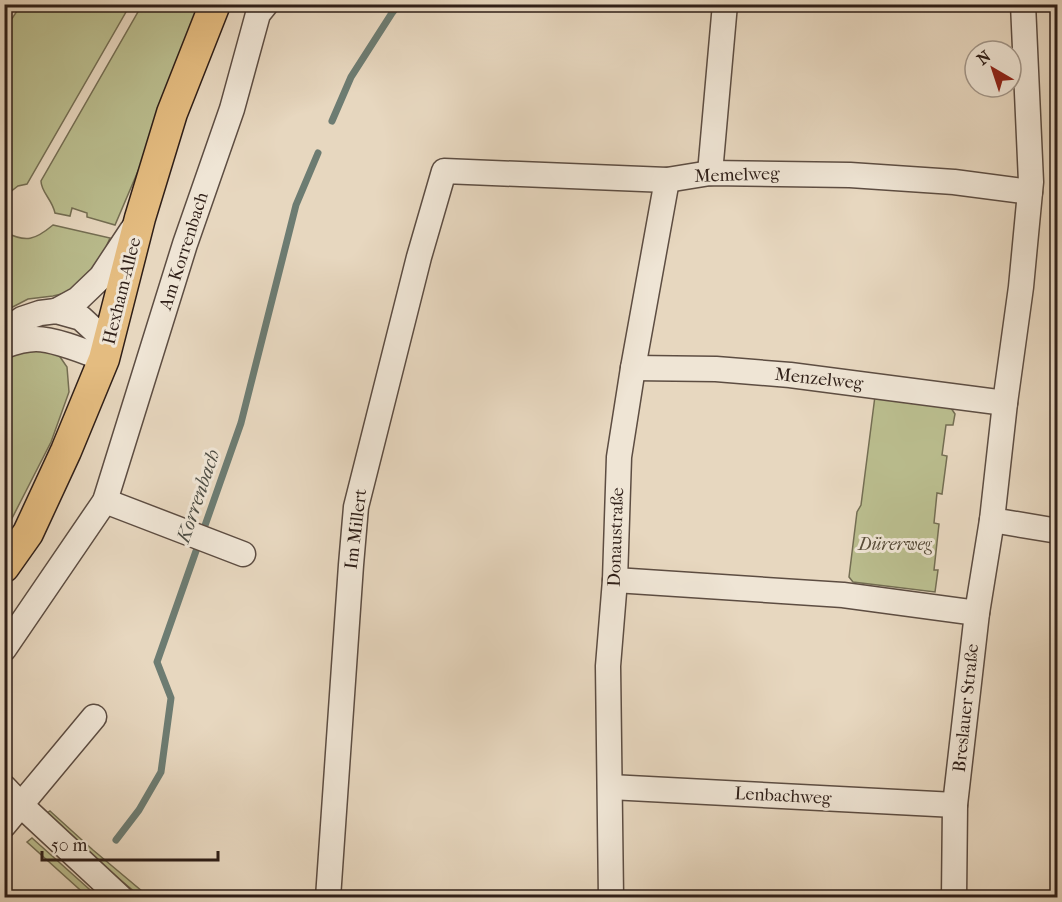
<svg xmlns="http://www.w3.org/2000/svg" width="1062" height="902" viewBox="0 0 1062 902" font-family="'IM FELL French Canon',serif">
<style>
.green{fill:#babd8e;stroke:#746e53;stroke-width:1.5}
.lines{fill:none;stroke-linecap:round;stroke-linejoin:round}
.stream{stroke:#6d7c72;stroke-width:7}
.minor-casing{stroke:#5d4d42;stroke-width:27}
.major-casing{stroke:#2f1f18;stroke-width:33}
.minor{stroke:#efe5d5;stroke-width:24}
.major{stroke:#e4bc80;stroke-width:30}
.labels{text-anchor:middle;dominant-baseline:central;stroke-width:6;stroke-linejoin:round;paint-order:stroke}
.street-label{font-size:18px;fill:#2f1f18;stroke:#efe5d5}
.park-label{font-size:18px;font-style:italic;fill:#594e3b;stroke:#efe5d5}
.water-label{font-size:20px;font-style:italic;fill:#4e4e45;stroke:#efe5d5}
</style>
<rect width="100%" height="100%" fill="#e7d7bf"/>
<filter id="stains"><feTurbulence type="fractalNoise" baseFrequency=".00333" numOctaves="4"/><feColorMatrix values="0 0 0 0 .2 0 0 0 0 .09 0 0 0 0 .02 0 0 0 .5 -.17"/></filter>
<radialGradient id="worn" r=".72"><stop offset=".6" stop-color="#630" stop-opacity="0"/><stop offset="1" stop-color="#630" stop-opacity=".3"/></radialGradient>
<g class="green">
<path d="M21,5H130L27,184L18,186L5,196V29Z"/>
<path d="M144,5H200L150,143L115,225L87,217V213L72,208L70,216L55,213C52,199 41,192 41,181L138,12Z"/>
<path d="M53,225L110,238L99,263L70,292L53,296L28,299L5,311L4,233L5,232C26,243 35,240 53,225Z"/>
<path d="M38,347L58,354L67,367L69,392L51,442L5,532V359L20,348Z"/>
<path d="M875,396L951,408L955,414L953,425H946L942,455L947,456L942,494L937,493L934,523L939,524L934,570H938L935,592L853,582L849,577L857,512L861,505Z"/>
<path d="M50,811L93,850L149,897H141L89,854L47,813Z"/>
<path d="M32,838L98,897H88L27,842Z"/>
</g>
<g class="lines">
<g class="stream">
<path d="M332,121L351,77L392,13L399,4"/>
<path d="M116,840L139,810L161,772L171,698L157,662L241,423L296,205L318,153"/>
</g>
<g class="minor-casing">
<g id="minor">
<path d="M710,173L725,4"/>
<path d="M56,311L78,299L101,277L132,230"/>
<path d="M4,332L22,319L40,313L56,311L81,318L94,330L108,348"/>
<path d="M4,346C15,342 25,339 36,339C55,339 86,352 104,359"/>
<path d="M633,368L716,369L790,375L1005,403"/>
<path d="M105,501L243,554"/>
<path d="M992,520L1058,531"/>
<path d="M615,580L843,595L977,613"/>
<path d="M4,649L105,501L185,244L232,109L258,14L266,4"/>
<path d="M4,787L22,806L121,898"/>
<path d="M610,787L955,805"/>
<path d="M4,825L94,717"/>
<path d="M328,898L351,565L356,507L419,257L444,171L667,180L710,173L850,175L954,182L1030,192"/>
<path d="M611,898L608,666L615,580L619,457L633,368L667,180"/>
<path d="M954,898L955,805L977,613L992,520L1005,403L1021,287L1030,192L1031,182L1023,4"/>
</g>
</g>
<g class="major-casing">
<path id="major" d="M4,567L28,533L66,451L104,359L140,218L172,113L215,4"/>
</g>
<use href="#minor" class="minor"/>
<use href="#major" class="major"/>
</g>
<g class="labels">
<g class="street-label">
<text transform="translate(737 175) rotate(-2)">Memelweg</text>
<text transform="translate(184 251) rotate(-72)">Am Korrenbach</text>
<text transform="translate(122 291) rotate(-76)">Hexham-Allee</text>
<text transform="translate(819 379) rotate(6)">Menzelweg</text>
<text transform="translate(356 529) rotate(-83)">Im Millert</text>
<text transform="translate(616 537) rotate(-88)">Donaustraße</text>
<text transform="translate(966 708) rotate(-84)">Breslauer Straße</text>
<text transform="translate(783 796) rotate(3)">Lenbachweg</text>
</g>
<g class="park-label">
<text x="895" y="544">Dürerweg</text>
</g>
<g class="water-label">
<text transform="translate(198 496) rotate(-71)">Korrenbach</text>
</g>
</g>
<rect width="1062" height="902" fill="none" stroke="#e7d7bf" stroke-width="24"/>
<rect x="6" y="6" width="1050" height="890" fill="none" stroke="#2f1f18" stroke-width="3"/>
<rect x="12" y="12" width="1038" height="878" fill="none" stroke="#2f1f18" stroke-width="1.5"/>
<g transform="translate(993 69) rotate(321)"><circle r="28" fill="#efe5d5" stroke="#a29689" stroke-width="1.5"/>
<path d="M0-4.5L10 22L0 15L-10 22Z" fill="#8f2418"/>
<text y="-9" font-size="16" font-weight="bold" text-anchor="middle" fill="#2f1f18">N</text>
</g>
<path d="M42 851v9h176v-9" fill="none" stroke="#2f1f18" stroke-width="3"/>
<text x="51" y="851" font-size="18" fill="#2f1f18" stroke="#efe5d5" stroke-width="4.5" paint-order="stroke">50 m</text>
<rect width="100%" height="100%" filter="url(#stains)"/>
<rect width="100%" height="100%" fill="url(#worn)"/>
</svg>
